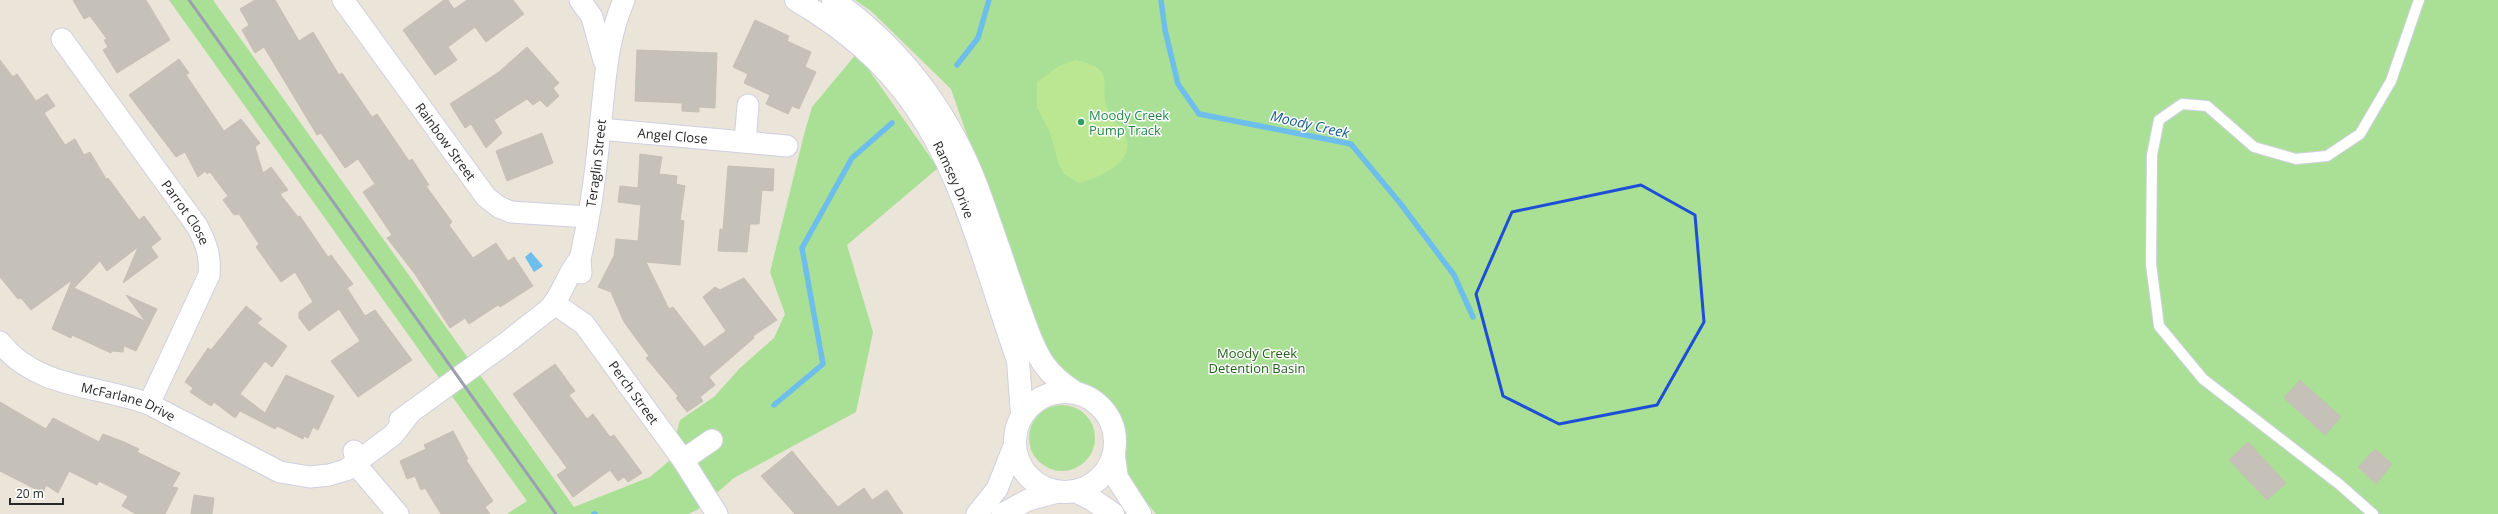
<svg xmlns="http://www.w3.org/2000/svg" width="2498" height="514" viewBox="0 0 2498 514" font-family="'Open Sans',sans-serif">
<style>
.green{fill:#a9e096}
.pitch{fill:#bbe792}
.water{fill:#6ebeeb}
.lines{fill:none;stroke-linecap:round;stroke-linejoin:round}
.stream{stroke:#6ebeeb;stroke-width:5.5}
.building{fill:#c5c1b9;stroke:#c5c0b3}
.lane-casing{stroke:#cfd0e1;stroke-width:12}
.street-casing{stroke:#cfd0e1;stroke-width:23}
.secondary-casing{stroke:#cfd0e1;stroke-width:24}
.lane{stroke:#fff;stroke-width:10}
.street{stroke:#fff;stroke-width:21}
.secondary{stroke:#fff;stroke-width:22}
.rail{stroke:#9c9eb2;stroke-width:3}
.marked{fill:none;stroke:#1d4ed8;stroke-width:3;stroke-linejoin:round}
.leisure-dot{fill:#2e9e5b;stroke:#fff;stroke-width:1.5}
.labels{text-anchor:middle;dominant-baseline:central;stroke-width:3;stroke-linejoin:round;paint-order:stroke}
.leisure-label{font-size:13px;fill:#27864d;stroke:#fff;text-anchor:start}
.street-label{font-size:13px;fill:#282828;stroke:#fff}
.park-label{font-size:13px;fill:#23611b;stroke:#fff}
.water-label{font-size:14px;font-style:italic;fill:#105a93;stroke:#fff}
</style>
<rect width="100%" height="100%" fill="#eae4d9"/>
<g class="green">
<path d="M169,0H213L574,507L650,477L669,461L680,420L714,397L740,368L774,338L785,314L770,272L805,131L812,107L857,53L938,168L847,245L873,332L856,412L734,478L697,510L688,514H507L527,501Z"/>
<path d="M855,0H2498V514H1156L1128,479L1111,406L1051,362L1008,253L951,89L871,11Z"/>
<circle cx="1062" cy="438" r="33"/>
</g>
<path class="pitch" d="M1076,60C1121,70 1096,86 1109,112C1113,121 1123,128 1126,137C1135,163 1099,178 1079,183L1064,174L1058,162L1050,132L1037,108V82L1059,66Z"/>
<path class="water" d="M531,252L543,266L534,272L525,257Z"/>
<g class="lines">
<g class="stream">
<path d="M1161,0L1165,30L1178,84L1199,114L1351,144L1400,203L1454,275L1473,317"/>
<path d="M957,65L978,38L989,0"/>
<path d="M774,405L823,364L802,248L852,158L892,123"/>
<path d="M594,514H595"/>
</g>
</g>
<g class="building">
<path d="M73,0H146L170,40L117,73L103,50L108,47L104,40L107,39L90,16L84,19Z"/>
<path d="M255,0H275L299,41L313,32L339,75L342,73L372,117L377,114L409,161L412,159L429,185L426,186L452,222L449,225L473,258L496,243L508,261L514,257L533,286L500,307L498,305L469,324L465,318L450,328L415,274L387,238L392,235L363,192L375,184L358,159L345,168L321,133L317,135L264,47L255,53L242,30L249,25L240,9Z"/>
<path d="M444,0H448L454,9L467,0H513L524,14L486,42L475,27L448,47L457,60L435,75L403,30Z"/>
<path d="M755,20L789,36L787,41L811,52L805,67L816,72L799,109L792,106L788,114L766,104L770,95L744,83L748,74L733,67Z"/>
<path d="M527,47L559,83L553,88L559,96L547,107L540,100L533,105L527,99L494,120L502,133L486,148L471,124L465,128L450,104L499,72Z"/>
<path d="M637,50L717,53L715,108L699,107V112L682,111V103L635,101Z"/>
<path d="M179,59L189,73L186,75L224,131L241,119L260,143L255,147L263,173L271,167L288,190L280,194L298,217L300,216L328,257L331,255L353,284L347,288L365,316L375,310L412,360L358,397L331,361L360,341L339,309L309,331L299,318V312L313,302L295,272L281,282L256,247L259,244L239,214L234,215L223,200L228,196L210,172L207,174L205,171L198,177L185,152L176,157L129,95Z"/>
<path d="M0,60L13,77L17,74L36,101L47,94L55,106L44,113L65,145L75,139L84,155L90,152L106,179L108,178L139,220L144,216L161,239L151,247L158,257L123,283L138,247L107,271L100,261L74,288L145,321L126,295L157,309L136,351L124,346L123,352L112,351L111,353L72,335L71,338L52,329L72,280L31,310L21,298L18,299L0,277Z"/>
<path d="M542,133L553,163L507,181L496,151Z"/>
<path d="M640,154L662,157L659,174L677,176L676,184L685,186L680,220L684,221L680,265L646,262L669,309L673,307L704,347L726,331L703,297L715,287L720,290L744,278L777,320L753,336L754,338L709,377L715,385L700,397L703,401L687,412L676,398L678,396L646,358L649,356L624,322L611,292L598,287L614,256L616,239L638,241L641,205L618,202L620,186L638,188Z"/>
<path d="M728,166L774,169L773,191L762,190L759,224H750L747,252L718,251L720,229L723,230Z"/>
<path d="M246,306L262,319L257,323L287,346L272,367L265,361L240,394L265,413L286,375L334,396L318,430L313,427L308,438L304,436L303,439L277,426L275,429L240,411L235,418L214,402L211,406L190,392L193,388L185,382L208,348L211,350Z"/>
<path d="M555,364L575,391L569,395L587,419L593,414L610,437L614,435L642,473L628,482L624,477L618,481L610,470L573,497L557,475L567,468L513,394Z"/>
<path d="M2300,380L2341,417L2325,435L2284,398Z"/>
<path d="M0,402L46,429L53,418L99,442L103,434L124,442L139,449L137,452L180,473L172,487L178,488L165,514H136L122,506L128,496L99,481L97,485L69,471L58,493L46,485L43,493L0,471Z"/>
<path d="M453,431L468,459L466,460L493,501L485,507L490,514H441L425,488L421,490L415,476L407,479L400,461L426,449L424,445Z"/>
<path d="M2248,442L2286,483L2267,500L2229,460Z"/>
<path d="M2375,449L2392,464L2376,484L2358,467Z"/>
<path d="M792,451L838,507L864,488L872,500L887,490L903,514H795L761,476Z"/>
<path d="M194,495L214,498L212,514H191Z"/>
</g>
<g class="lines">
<g class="lane-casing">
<path id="lane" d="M2373,514L2339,484L2203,379L2159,326L2151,264L2152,155L2159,120L2182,104L2207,106L2254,147L2296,159L2327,156L2360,134L2391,81L2419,0"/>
</g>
<g class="street-casing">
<g id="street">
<path id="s1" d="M343,0L486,197L499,207L511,212L588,217"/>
<path d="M580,0L592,17L604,61"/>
<path id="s2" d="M62,39L197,226C206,243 211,256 209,275L149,404"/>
<path id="s3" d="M600,129L787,146"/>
<path d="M745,142L748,105"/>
<path id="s4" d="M581,273L580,259C590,217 596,172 600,129C605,85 606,41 624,0"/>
<path id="s5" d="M555,304L584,324L683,460L712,440"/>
<path id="s6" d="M0,342C36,389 98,385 149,404L280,472L310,477L329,475L346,470L393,435L411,412"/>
<path d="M400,420L506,343L548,310C563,296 566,274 580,259"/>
<path d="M354,451L357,466L398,514"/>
<path d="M683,460L717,514"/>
<path d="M977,514L997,489L1014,446"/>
<path d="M1002,514L1028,500L1058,492"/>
</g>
</g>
<g class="secondary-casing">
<g id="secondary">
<path id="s7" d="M796,0C941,84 961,193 1011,340L1018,361L1022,414"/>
<path d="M833,0C899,47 948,111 977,187C991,225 1004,264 1017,302C1025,323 1031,345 1043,363C1052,376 1062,383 1074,392"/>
<circle cx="1065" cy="442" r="50"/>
<path d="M1114,457L1117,478L1140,514"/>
<path d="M1075,491L1093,500L1113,514"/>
</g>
</g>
<use href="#lane" class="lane"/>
<use href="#street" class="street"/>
<use href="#secondary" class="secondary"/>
<path class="rail" d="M189,0L556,514"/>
</g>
<path class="marked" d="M1641,185L1695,215L1704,322L1657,405L1559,424L1503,396L1476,294L1512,212Z"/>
<circle class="leisure-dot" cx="1081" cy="122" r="4"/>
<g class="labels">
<g class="leisure-label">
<text x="1089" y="115">Moody Creek<tspan x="1089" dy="15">Pump Track</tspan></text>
</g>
<g class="street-label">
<text stroke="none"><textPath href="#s3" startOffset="73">Angel Close</textPath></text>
<text stroke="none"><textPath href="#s1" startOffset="175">Rainbow Street</textPath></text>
<text stroke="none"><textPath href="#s4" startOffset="111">Teraglin Street</textPath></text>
<text stroke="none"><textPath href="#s7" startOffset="244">Ramsey Drive</textPath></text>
<text stroke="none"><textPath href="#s2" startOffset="213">Parrot Close</textPath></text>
<text stroke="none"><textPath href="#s5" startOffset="120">Perch Street</textPath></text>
<text stroke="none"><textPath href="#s6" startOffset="144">McFarlane Drive</textPath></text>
</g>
<g class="park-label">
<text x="1257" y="353">Moody Creek<tspan x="1257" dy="15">Detention Basin</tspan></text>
</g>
<g class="water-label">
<text transform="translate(1310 124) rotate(13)">Moody Creek</text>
</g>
</g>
<path d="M10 498v6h53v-6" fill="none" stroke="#282828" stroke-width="2"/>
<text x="16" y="498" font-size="12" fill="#282828" stroke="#ffffff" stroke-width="3" paint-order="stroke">20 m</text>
</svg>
